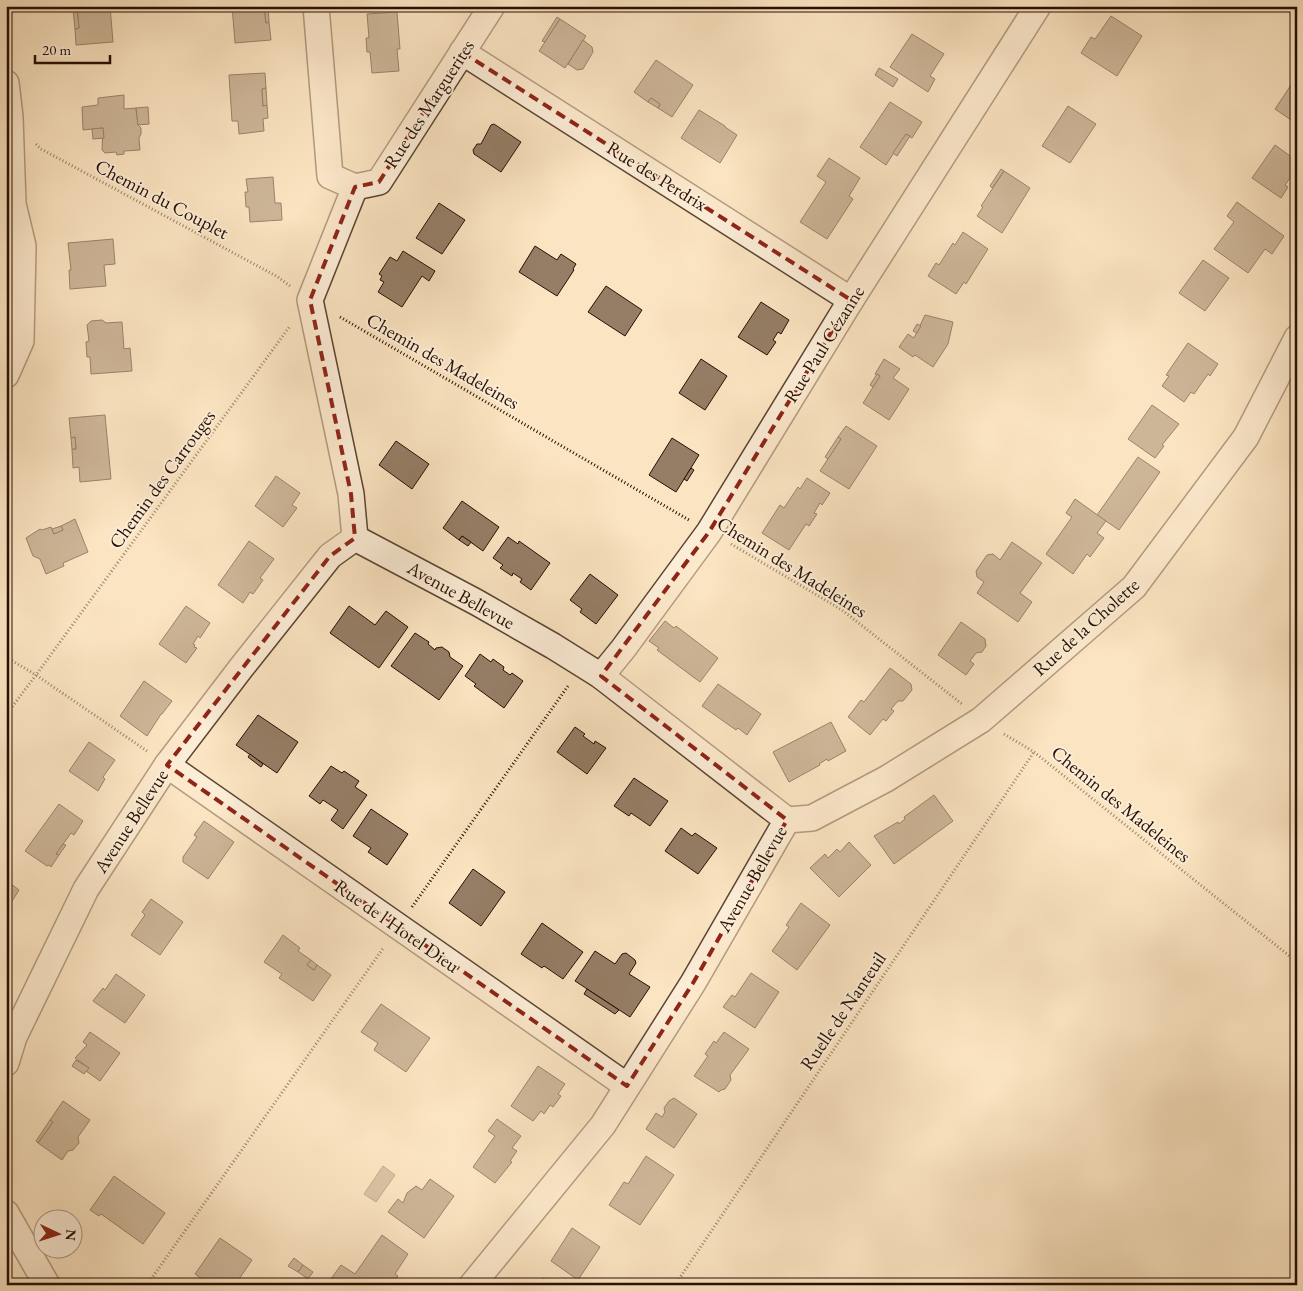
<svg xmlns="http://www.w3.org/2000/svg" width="1303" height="1291" viewBox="0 0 1303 1291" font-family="'EB Garamond',serif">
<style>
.water{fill:#b39c80;stroke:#7b644e}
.building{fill:#957e66;stroke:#260f03}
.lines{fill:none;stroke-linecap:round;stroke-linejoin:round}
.street-casing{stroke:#5b4432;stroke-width:28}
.path{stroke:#260f03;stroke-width:3;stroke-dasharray:1 2.5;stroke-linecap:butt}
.street{stroke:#fcedd7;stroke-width:25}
.marked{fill:none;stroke:#8f2418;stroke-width:4;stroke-dasharray:10 6;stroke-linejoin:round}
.labels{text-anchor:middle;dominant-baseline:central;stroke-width:4;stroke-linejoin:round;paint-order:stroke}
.street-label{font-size:19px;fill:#260f03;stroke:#fcedd7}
</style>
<rect width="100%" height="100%" fill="#fbe4c1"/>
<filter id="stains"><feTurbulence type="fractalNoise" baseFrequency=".004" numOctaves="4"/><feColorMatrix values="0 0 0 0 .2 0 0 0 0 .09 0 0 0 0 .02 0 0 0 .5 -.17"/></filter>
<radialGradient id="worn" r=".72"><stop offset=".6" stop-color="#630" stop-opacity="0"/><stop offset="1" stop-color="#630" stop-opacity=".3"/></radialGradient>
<path class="water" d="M383,1166L395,1175L376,1202L364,1194Z"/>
<g class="building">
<path d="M90,6H110L113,42L76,45L75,29L79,28L77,7Z"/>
<path d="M232,6H264L266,23L269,22L271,40L235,43Z"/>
<path d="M264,6H268L269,22L266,23Z"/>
<path d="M77,7L79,28L75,29L73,8Z"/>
<path d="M397,12L400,49H397L399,71L372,73L370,52H367L366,38H369L367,14Z"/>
<path d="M1111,16L1142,36L1117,76L1081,53L1091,37L1095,39Z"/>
<path d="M557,17L560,19L545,42L542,41Z"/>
<path d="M560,19L586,36L565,68L539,51Z"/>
<path d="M912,34L944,54L930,76L935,79L928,92L890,67Z"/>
<path d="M583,40L592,47L593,52L583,69L577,70L568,64Z"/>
<path d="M656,60L693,85L672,117L658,108L660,104L651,98L648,102L634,92Z"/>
<path d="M879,68L898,79L893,87L875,75Z"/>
<path d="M265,73L266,88L262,89L263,106L267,105L268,118L263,119L264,131L239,134L238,121H232L229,75Z"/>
<path d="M1297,76V124L1275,109Z"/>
<path d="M266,88L267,105L263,106L262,89Z"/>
<path d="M124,95V109L136,108L138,125L141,128V134L139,138L140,150L124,151V154L117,155L116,152L105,153L102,150L103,128L83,130L82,107L98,105V98Z"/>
<path d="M651,98L660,104L658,108L648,102Z"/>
<path d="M890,102L922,122L912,138L906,134L886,165L860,147Z"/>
<path d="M1068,106L1096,124L1070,163L1042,146Z"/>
<path d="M148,107L149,124L138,125L136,108Z"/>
<path d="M699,110L725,126V127L737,135L720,163L681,138Z"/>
<path d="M494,124L521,142L501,172L474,154L473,150L477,144H481L491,125Z"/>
<path d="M103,128L104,138L93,139L92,129Z"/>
<path d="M906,134L910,136L897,156L893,153Z"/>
<path d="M1275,145L1297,161V175L1296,176L1293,174L1285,185L1288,187L1281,198L1252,178Z"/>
<path d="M829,158L860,178L849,196L853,199L827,239L800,222L826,182L817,176Z"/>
<path d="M1001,169L1004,171L992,188L990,186Z"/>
<path d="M1004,171L1030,188L1002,233L977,216L983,207L981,206Z"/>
<path d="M273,177L275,203H281L282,220L250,222L249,207H246L245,192H248L246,179Z"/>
<path d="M1237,202L1284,236L1272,254L1265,249L1248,273L1214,249L1234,222L1227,216Z"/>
<path d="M439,203L465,220L442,254L416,238Z"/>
<path d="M963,232L988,249L966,284L964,282L956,294L928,276L936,263L939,265L953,243L955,245Z"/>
<path d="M113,239L115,264L104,265L106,286L70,289L69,270H71L68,243Z"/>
<path d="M535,246L557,260L561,254L576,264L573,269L574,270L557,296L519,272Z"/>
<path d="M403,251L435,271L429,281L422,276L402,307L378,292L384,282L380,280L382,276L379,274L390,257L397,261Z"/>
<path d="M1203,260L1229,278L1205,311L1179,293Z"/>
<path d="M606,286L642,310L625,336L588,312Z"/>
<path d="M761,302L789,320L781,334L778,332L773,340L776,342L767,355L738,337Z"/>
<path d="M925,315L953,322L948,344L933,367L915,355L913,357L899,347L908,334L914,338Z"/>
<path d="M102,320L106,323L122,322L124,349L130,348L132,371L91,374L90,357H87L86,342L89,341L87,325L91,321Z"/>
<path d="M917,324L921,326L917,333L913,331Z"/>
<path d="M1188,343L1218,364L1210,376L1208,374L1194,394L1191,392L1184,402L1162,386L1169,376L1166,375Z"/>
<path d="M701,359L727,376L705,410L679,393Z"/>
<path d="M884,359L900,369L893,378L909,389L889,420L863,403L880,376L875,374Z"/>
<path d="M877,374L880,376L873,387L870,385Z"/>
<path d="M1152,405L1179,424L1162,445L1164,446L1155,458L1128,439Z"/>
<path d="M105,415L111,479L80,482L79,467L73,468L72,449H76L75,437L71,438L69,418Z"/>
<path d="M846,426L877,446L849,489L820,471L841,439L838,437Z"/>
<path d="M75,437L76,449H72L71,438Z"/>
<path d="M838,437L841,439L828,459L825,457Z"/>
<path d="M672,438L699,455L676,492L649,475Z"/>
<path d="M396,441L429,464L412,489L379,465Z"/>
<path d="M1138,457L1160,472L1119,530L1097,515Z"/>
<path d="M691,468L694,470L687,481L684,479Z"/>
<path d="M276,476L300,493L292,505L297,508L283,527L255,506Z"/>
<path d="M807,478L830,493L822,505L820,503L814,513L817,514L809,526L806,524L789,550L762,533L780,505L784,508L798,487L800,489Z"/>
<path d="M1075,499L1106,521L1097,533L1104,538L1090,557L1087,554L1073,574L1046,554L1072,517L1066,513Z"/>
<path d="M462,501L499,527L483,551L462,536L459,540L443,528Z"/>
<path d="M75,519L88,552L63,563L64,566L46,574L40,559L33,556L26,538L40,529L42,530L51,527L54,534L63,530L61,526Z"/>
<path d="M61,526L63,530L54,534L52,529Z"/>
<path d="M462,536L471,542L468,546L459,540Z"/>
<path d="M508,537L518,544L519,541L550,563L531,590L520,582L522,579L513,573L512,576L500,568L503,565L493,558Z"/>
<path d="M249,541L274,559L260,578L263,580L253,594L250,592L243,603L218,585Z"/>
<path d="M1012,542L1042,563L1020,593L1032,602L1018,622L977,593L984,582L977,577L976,571L987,555L993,554L1000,560Z"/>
<path d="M590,574L618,595L596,624L580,612L582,609L570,600Z"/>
<path d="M186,606L210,623L200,638L198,636L193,644L195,645L194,647L197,648L186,663L159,644Z"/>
<path d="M349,606L375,625L386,611L408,627L379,668L330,633Z"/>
<path d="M665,621L674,628L676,626L718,658L700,682L657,650L659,648L649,641Z"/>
<path d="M961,622L985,639L986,646L982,652L976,653L970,661L974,664L966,675L938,655Z"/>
<path d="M415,633L429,642L428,644L435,650L436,648L442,647L449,652L450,657L463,666L439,700L391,666Z"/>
<path d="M480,654L491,662L493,659L504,667L503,670L510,675L512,673L523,681L504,708L474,686L476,684L465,676Z"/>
<path d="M890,668L911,684L912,690L903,701H898L891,709L894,711L886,721L883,719L870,735L848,717L861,700L864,702Z"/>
<path d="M144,681L172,701L162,714H161L147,736L120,716Z"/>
<path d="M718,684L761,714L747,735L738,728L736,730L702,706Z"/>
<path d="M258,715L298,742L277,773L236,745Z"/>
<path d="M831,722L846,751L828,761L827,759L819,764L820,765L789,782L773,752Z"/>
<path d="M575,727L585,734L583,736L594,744L595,741L606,748L587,774L557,752Z"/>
<path d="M89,742L115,760L103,777L105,779L98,791L69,771Z"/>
<path d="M250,754L263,764L261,767L248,757Z"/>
<path d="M331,766L342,773L344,771L359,781L355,787L367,795L343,829L331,820L338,810L323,800L320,804L309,796Z"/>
<path d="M634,778L668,801L650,826L631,813L629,816L614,806Z"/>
<path d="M934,795L953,821L894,864L874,836L898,822L899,824L905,819L904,817Z"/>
<path d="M59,804L83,821L74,835L71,833L56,854L59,855L51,867L49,865L47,866L25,851Z"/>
<path d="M371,809L408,834L387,865L368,852L371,848L353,836Z"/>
<path d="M204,821L234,842L208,879L183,862V857L197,837L194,835Z"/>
<path d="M681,828L692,836L695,833L717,848L698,874L665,851Z"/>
<path d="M849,842L871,865L839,897L810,868L825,854L828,858L837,849L840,852Z"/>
<path d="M63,844L66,845L59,855L56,854Z"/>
<path d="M473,869L505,892L481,926L449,903Z"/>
<path d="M6,880L19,890L6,911Z"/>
<path d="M151,899L183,922L160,955L131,935L145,915L142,912Z"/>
<path d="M801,903L830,925L797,970L772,951L789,927L786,925Z"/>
<path d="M542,923L583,952L563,979L544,966L542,968L521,954Z"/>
<path d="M283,935L300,948L298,951L311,960L307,965L314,970L317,965L331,975L313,1001L279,978L282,974L264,962Z"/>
<path d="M595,951L615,964L622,954L626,953L635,960L636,963L629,974L650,987L630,1017L575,981Z"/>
<path d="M311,960L317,965L314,970L307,965Z"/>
<path d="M751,973L779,992L755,1028L723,1007L732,995L735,997Z"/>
<path d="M116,974L145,995L125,1023L93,1001L103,988L105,990Z"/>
<path d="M587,989L619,1010L615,1014L584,994Z"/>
<path d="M381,1004L430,1038L406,1072L374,1050L378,1043L361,1032Z"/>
<path d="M90,1032L120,1053L100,1081L86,1071L89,1068L75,1058L87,1045L83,1042Z"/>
<path d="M724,1032L749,1049L730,1075L731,1080L725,1089L721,1090L719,1092L694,1076L708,1056L705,1054L714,1041L716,1043Z"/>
<path d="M76,1060L89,1068L84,1074L72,1066Z"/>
<path d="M538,1066L565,1084L558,1094L561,1096L553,1107L550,1105L544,1114L541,1111L533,1121L511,1106Z"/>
<path d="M674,1098L697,1114L674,1148L646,1129L656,1113L662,1117L665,1112L664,1108L669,1101Z"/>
<path d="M63,1101L90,1120L78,1137L79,1143L73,1150L68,1151L62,1160L38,1143L53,1122L50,1120Z"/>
<path d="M497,1119L521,1136L512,1148L517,1151L510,1161L512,1162L495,1183L473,1167L495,1136L488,1131Z"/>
<path d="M50,1120L53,1122L38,1143L36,1141Z"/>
<path d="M646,1156L674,1175L640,1225L609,1205L624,1182L628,1184Z"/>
<path d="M114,1176L165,1213L143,1244L101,1214L99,1216L90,1210Z"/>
<path d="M430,1179L454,1196L424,1238L388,1212L398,1199L403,1203L407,1193L416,1186L422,1190Z"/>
<path d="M572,1228L600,1247L578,1280L551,1261Z"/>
<path d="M382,1235L408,1254L395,1274L398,1276L392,1285H370L364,1280L361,1285H331L328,1283L341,1265L355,1274Z"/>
<path d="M220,1238L252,1260L235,1285H210L195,1274Z"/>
<path d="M294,1258L303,1265L298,1272L288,1266Z"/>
<path d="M303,1265L313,1272L308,1279L298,1272Z"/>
<path d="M543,1278L553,1285H539Z"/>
</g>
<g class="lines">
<g class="street-casing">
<g id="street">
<path d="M316,6L330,176L355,187"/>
<path d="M462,52L851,300"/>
<path d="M6,83L10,117L13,204L23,246L21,341L6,375"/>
<path d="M355,187L310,300L351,494L355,538"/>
<path d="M355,187L379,182L492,6"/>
<path d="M355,538L476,602L553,646L601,676L787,820L693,983L603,1125L472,1285"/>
<path d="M601,676L623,649L709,532L851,300L1038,6"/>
<path d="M167,765L627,1086"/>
<path d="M787,820L812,818L886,779L981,720L1134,587L1246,437L1297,338"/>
<path d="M6,1063L14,1037L86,889L167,765L241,668L330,556L355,538"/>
<path d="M6,1213L47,1285"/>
</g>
</g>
<g class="path">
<path d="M36,144L41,149L278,277L290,286"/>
<path d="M340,317L689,520"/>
<path d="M731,544L842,610L962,704"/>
<path d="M6,657L36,675L6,715"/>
<path d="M1004,734L1034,752L1297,962"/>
<path d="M147,751L36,675L290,326"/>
<path d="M412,907L568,686"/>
<path d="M147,1285L384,947"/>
<path d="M675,1285L1034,752"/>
</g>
<use href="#street" class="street"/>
</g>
<path d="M0 0H1303V1291H0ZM462,52L851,300L709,532L601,676L787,820L693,983L627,1086L167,765L330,556L355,538L351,494L310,300L355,187L379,182Z" fill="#fbe4c1" fill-opacity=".55" fill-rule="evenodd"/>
<path class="marked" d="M462,52L851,300L709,532L601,676L787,820L693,983L627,1086L167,765L330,556L355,538L351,494L310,300L355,187L379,182Z"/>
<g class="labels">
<g class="street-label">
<text transform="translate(429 104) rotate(-57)">Rue des Marguerites</text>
<text transform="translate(657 176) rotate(32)">Rue des Perdrix</text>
<text transform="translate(162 199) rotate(28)">Chemin du Couplet</text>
<text transform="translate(824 344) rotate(-58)">Rue Paul Cézanne</text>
<text transform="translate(443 361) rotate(30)">Chemin des Madeleines</text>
<text transform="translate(162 479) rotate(-54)">Chemin des Carrouges</text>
<text transform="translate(792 567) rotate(32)">Chemin des Madeleines</text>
<text transform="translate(461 595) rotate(29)">Avenue Bellevue</text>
<text transform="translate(1086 627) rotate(-42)">Rue de la Cholette</text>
<text transform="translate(1121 804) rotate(39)">Chemin des Madeleines</text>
<text transform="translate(131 821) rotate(-57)">Avenue Bellevue</text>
<text transform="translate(752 879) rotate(-60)">Avenue Bellevue</text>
<text transform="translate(397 926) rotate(35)">Rue de l'Hotel Dieu</text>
<text transform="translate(843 1011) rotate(-56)">Ruelle de Nanteuil</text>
</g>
</g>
<rect width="1303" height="1291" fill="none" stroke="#fbe4c1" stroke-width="25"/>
<rect x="8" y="8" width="1288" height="1276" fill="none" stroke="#260f03" stroke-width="2.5"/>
<rect x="12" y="12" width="1278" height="1266" fill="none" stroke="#260f03"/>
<g transform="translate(58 1234) rotate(94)"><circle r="24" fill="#fcedd7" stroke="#a69482"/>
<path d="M0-4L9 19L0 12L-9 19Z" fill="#8f2418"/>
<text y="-8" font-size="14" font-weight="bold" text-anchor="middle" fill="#260f03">N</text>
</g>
<path d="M35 55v8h75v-8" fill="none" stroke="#260f03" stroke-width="2.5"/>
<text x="42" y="55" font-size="15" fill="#260f03" stroke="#fcedd7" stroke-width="4" paint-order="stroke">20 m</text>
<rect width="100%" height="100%" filter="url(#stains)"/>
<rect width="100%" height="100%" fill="url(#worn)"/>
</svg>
